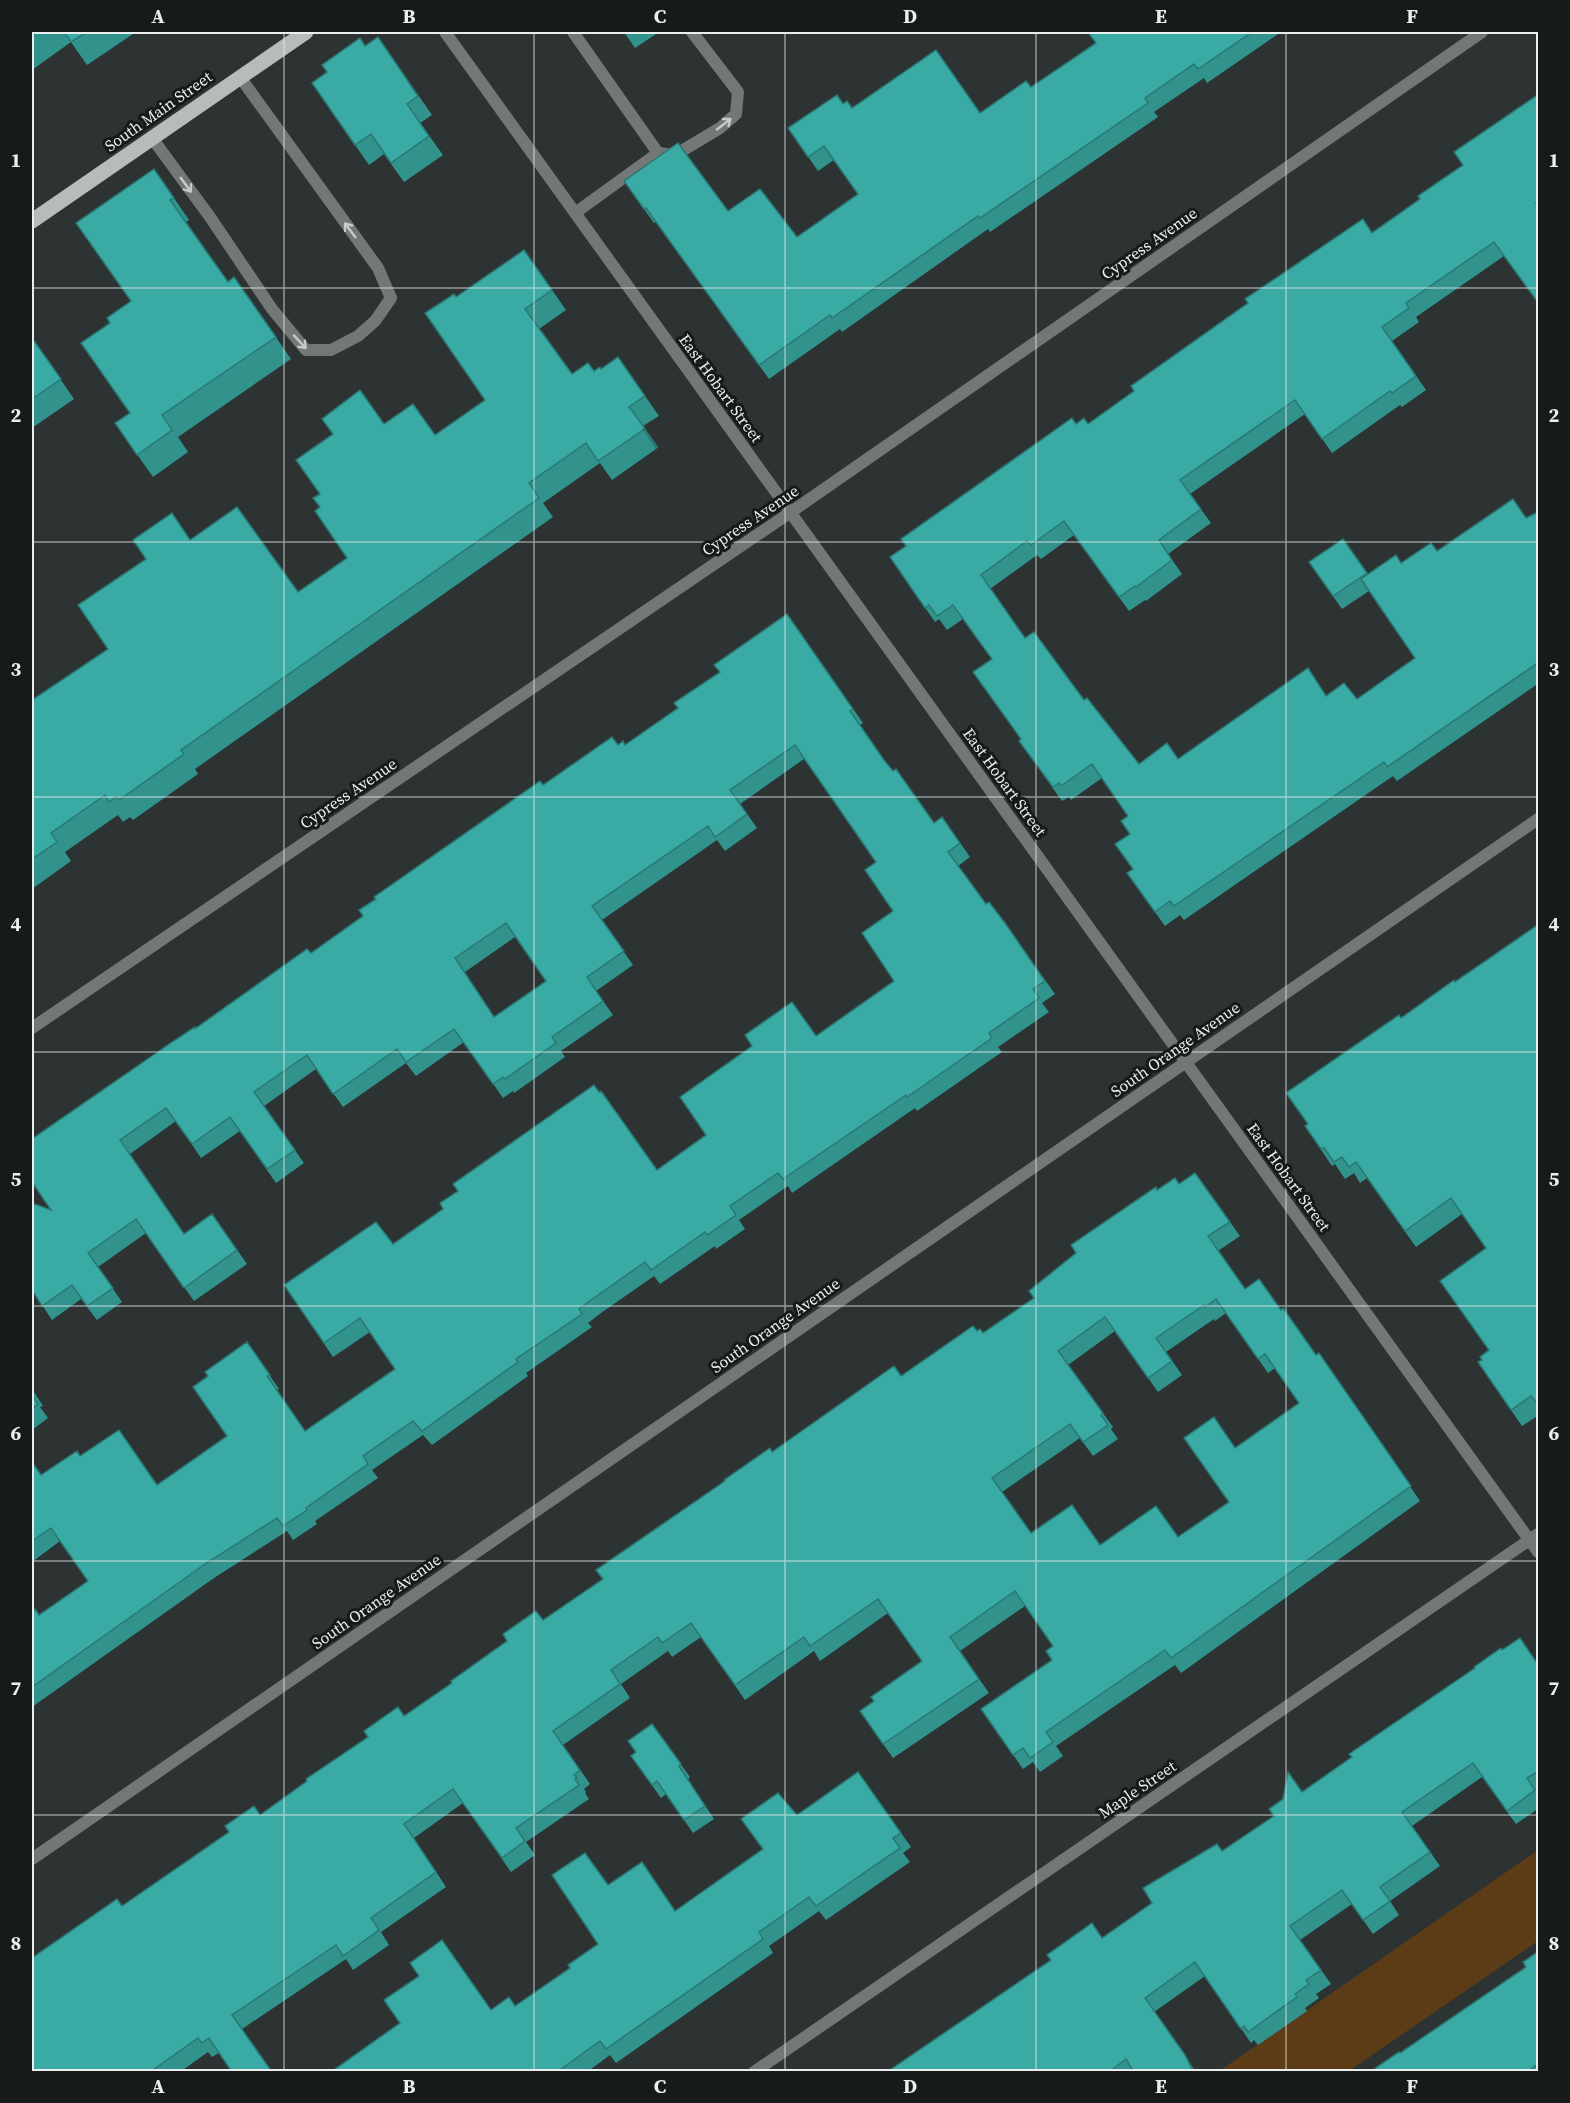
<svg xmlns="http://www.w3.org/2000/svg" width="1570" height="2103" viewBox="0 0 1570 2103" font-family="'Source Serif 4',serif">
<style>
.green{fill:#5b3c16}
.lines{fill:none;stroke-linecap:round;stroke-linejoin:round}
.service{stroke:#737776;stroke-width:12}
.minor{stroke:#737776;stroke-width:12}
.tertiary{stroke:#737776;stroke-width:12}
.primary{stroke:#b5bcbb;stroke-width:15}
.wall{fill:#32938d;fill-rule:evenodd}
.shaded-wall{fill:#297873}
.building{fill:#3aaba4;stroke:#297873;stroke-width:1.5;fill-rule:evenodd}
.oneway{stroke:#c6caca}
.grid{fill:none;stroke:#eaeeee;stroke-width:1.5;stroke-opacity:0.55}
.labels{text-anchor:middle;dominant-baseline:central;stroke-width:6;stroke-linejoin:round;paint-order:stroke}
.street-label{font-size:16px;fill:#eaeeee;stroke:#171a1a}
.neatline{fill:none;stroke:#eaeeee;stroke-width:2}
.grid-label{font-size:20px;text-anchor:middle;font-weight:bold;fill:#eaeeee}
</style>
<rect width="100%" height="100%" fill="#2c3332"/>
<path class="green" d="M1538,1850V1941L1349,2071L1218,2072Z"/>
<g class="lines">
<g class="service">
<path d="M573,32L658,153"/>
<path d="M152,138L210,217L272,309L306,350H331L358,336L375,321L391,298L378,268L240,77"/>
<path d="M575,213L658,153L675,155L720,128L736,114L738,92L692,32"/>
</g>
<g class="minor">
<path d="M32,1859L1538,819"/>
<path d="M754,2072L1538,1534"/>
</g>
<g class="tertiary">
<path d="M445,32L1538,1552"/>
<path d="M32,1028L791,512L1482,32"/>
</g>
<path class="primary" d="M32,221L306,32"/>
</g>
<g class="wall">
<path d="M32,32H136L87,65L71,42L32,70Z"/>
<path d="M624,32H659L635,48Z"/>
<path d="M1088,32H1281L1207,83L1204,78L1154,112L1158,117L990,232L988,229L842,332L840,329L769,379L656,222L654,223L624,181L728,211L797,237L858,194L834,160L818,171L788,128L843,104L852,108L980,113L1031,87L1096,43Z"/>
<path d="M378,37L432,115L420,123L443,155L404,182L384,154L369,165L312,83Z"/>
<path d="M1539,94V304L1504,256L1416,317L1419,322L1392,341L1426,390L1402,407L1400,405L1332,453L1305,414L1190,494L1211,523L1168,554L1182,574L1146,601L1145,600L1129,611L1074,535L1041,559L1037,555L990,589L1025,638L1084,700L1139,764L1178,759L1327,696L1357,699L1415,658L1369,591L1342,609L1309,562L1343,539L1368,574L1437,551L1526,518L1539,517V683L1397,781L1393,776L1184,920L1180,915L1165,926L1127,873L1133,869L1128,816L1102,778L1071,800L1069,797L1062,801L1019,741L1021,739L992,659L963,619L947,630L939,619L935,622L890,557L1076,424H1088L1372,232L1420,199L1463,165Z"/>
<path d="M154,169L189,220L186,222L228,282L234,277L291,359L178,437L188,452L153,477L115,423L130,413L110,323L131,301Z"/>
<path d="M524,250L566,310L539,329L572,374L594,371L601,369L618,357L659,416L643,426L658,447L656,449L612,480L600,463L543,503L553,517L195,769L198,774L133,820L130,817L123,822L118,815L65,852L71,861L32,889V699V700L108,649L190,540L298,592L347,558L320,507V494L384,424L435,435L485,400L456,297Z"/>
<path d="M32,338L74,399L32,428Z"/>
<path d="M787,614L863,723L860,725L884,760L934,823L942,817L970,857L958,866L986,904L1005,923L1055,994L1042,1003L1049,1012L998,1047L1002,1052L917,1111L915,1108L792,1193L788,1186L739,1220L745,1229L716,1249L715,1246L660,1284L654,1276L601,1313L588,1323L592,1327L526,1373L528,1376L432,1445L423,1435L372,1470L378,1478L315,1521L317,1524L293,1540L287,1531L214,1578L32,1707V1612L39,1615L88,1581L60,1541L32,1562V1462L41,1475L80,1456L157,1485L227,1436L208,1376L247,1342L279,1389L277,1390L305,1431L395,1369L370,1332L333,1357L284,1285L393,1244L657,1170L706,1135L816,1036L894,981L893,911L876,862L804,759L740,804L757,828L725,851L717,840L602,920L633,965L596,991L613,1015L561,1051L565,1057L514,1093L513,1091L503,1098L464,1042L416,1076L406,1063L343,1107L316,1069L264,1106L304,1163L276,1183L240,1131L201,1158L176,1121L130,1154L184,1234L212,1214L247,1264L194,1301L146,1233L98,1267L122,1302L97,1320L81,1299L52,1320L32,1290L51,1210L196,1028L311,953L363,916L543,785L618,745H625L678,708ZM515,937L546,981L494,1017L465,972Z"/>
<path d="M1539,924V1415L1522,1426L1478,1362L1482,1360L1489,1350L1486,1248L1462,1214L1416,1247L1367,1178L1360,1183L1354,1173L1345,1179L1335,1164L1332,1166L1305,1126L1308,1125L1401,1018Z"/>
<path d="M1195,1173L1240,1236L1218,1251L1245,1289L1281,1310L1316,1355L1319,1353L1420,1501L1181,1673L1175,1665L1056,1746L1063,1756L1040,1772L1033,1762L1023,1769L981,1709L1052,1660L1053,1646L1025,1606L960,1651L989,1693L893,1758L860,1711L874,1701L922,1661L888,1613L820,1661L814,1651L745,1700L701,1637L672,1657L668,1651L621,1684L630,1698L563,1745L590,1784L584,1789L586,1792L585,1793L589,1799L526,1842L535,1855L511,1872L463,1803L414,1838L446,1887L381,1932L389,1945L353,1970L346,1959L242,2029L219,2053L212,2057L208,2052L180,2072H32L122,1906L260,1815L603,1579L772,1452L977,1331L983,1333L1034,1298L1157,1190L1179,1184ZM1226,1313L1268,1373L1275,1368L1299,1403L1235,1448L1229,1502L1178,1537L1100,1545L1031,1533L1002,1492L1080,1438L1093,1456L1118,1439L1111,1429L1113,1427L1068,1365L1115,1331L1158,1392L1182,1375L1166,1352L1214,1319L1215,1321Z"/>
<path d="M32,1389L43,1406L40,1407L48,1418L32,1430Z"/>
<path d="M1502,1650L1539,1665V1791L1537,1792L1539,1794V1808L1516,1824L1482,1777L1412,1826L1440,1866L1390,1901L1399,1915L1373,1934L1352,1904L1300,1940L1331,1984L1316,1994L1319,1998L1305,2008L1307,2011L1258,2045L1254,2040L1251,2043L1205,1976L1154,2012L1196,2072H887L1102,1938L1152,1903L1222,1851L1274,1816L1302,1792Z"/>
<path d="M652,1724L690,1777L688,1779L714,1819L693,1833L666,1794L661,1798L631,1756L636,1752Z"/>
<path d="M858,1772L911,1847L903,1853L910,1862L826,1920L819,1911L769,1946L773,1953L616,2063L610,2055L587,2072H331L491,2010L515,2006L570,1968L598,1944L608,1885L675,1911L763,1849L797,1815Z"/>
<path d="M1539,1951V2072H1370L1400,2053L1526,1967Z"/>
</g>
<g class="shaded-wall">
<path d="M644,427L658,447L656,449L643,430Z"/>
<path d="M679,1766L688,1779L714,1819L705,1806Z"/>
<path d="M1185,2055L1196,2072H1194L1192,2069Z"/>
</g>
<g class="building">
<path d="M32,32H38L32,36Z"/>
<path d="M64,32H87L71,42Z"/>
<path d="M1088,32H1252L1198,69L1194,64L1145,98L1148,103L980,218L978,216L832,318L830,315L759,365L646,208L644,209L624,181L678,143L728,211L760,189L797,237L858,194L824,146L808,157L788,128L837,95L843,104L847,101L852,108L936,50L980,113L1026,81L1031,87L1096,43Z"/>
<path d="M378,37L418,96L407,104L429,136L391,163L371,134L355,145L312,83L327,72L322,65L360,38L365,46Z"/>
<path d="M1539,94V202L1536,203L1539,206V304L1494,242L1406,303L1409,308L1382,327L1416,376L1392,393L1390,391L1322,439L1295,400L1180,480L1201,509L1159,540L1172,560L1136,587L1135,586L1119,597L1064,521L1031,545L1027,541L981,575L1025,638L1034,632L1084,700L1087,698L1139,764L1167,743L1178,759L1308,668L1326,696L1344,683L1357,699L1415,658L1361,579L1396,555L1401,563L1431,543L1437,551L1513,499L1526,518L1536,513L1539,517V662L1387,767L1384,762L1174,906L1170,901L1155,912L1127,873L1133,869L1115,844L1130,834L1121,821L1128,816L1092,764L1061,786L1059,783L1053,787L1019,741L1021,739L973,672L992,659L953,605L937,616L929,605L925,608L890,557L906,546L901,539L1072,418L1076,424L1084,418L1088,424L1134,391L1131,386L1248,303L1245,299L1363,219L1372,233L1420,199L1418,196L1463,165L1454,152Z"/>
<path d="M154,169L174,198L170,200L228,282L234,277L276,337L162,415L172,430L137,455L115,423L130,413L81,343L110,323L107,318L131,301L76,223Z"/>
<path d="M524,250L552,290L525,309L572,374L588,363L594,371L600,367L601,369L618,357L645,396L629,407L644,427L643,430L598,461L586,443L529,483L539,498L181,750L184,754L119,800L116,797L109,802L105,795L51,833L57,842L32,859V699V700L108,649L78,605L146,559L133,540L172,513L190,540L237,507L298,592L347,558L315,511L320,507L313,498L320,494L296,460L333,434L322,419L360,390L384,424L413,404L435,435L485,400L425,313L454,294L456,297Z"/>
<path d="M32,338L61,379L32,399Z"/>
<path d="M1343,539L1367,573L1333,596L1309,562Z"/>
<path d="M787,614L853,709L850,711L884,760L893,771L896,769L934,823L942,817L960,843L948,852L986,904L989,902L1005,923L1045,981L1033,989L1039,998L989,1033L992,1038L907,1097L906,1095L783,1179L778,1173L730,1206L736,1215L707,1235L705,1232L651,1270L645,1262L591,1300L579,1309L582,1314L516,1359L518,1362L422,1431L413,1421L363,1456L368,1464L306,1508L307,1510L283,1526L277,1518L205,1564L32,1687V1612L35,1609L39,1615L88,1581L51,1528L32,1541V1462L41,1475L77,1451L80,1456L119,1430L157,1485L227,1436L193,1387L208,1376L205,1372L247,1342L270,1375L267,1376L305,1431L395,1369L360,1318L324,1343L284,1285L376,1222L393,1244L443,1209L440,1203L458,1191L453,1184L594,1085L599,1092L601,1091L657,1170L706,1135L680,1097L752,1046L745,1035L792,1002L816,1036L894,981L862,933L893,911L865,870L876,862L795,745L730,790L747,814L715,837L708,826L592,906L624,951L587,977L603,1001L552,1037L556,1043L505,1079L503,1077L493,1084L454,1029L406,1062L397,1049L333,1094L307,1055L254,1092L295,1150L267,1169L230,1117L192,1144L166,1108L120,1140L184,1234L212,1214L237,1250L184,1288L136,1219L88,1253L113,1288L87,1306L72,1285L42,1306L32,1290V1203L51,1210L32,1182V1139L175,1040L195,1027L196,1028L307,949L311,953L363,916L359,910L376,899L374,897L540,781L543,785L612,737L618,745L623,741L625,745L678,708L674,703L720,672L714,665ZM506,923L546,981L494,1017L455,958Z"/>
<path d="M1539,924V1402L1537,1403L1531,1396L1511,1410L1478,1362L1482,1360L1480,1357L1489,1350L1440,1281L1486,1248L1451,1198L1405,1231L1356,1162L1349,1167L1342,1157L1334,1162L1324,1148L1321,1149L1305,1126L1308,1124L1286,1093L1399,1015L1401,1018L1454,980L1455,982Z"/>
<path d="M1195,1173L1230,1222L1208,1236L1245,1289L1259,1279L1281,1310L1283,1308L1316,1355L1319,1353L1411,1486L1171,1658L1165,1650L1046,1732L1053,1742L1030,1758L1023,1748L1013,1755L981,1709L1052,1660L1046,1651L1053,1646L1015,1591L950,1637L979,1679L883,1744L860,1711L874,1701L871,1697L922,1661L878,1599L810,1646L804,1637L735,1685L691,1623L662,1643L658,1637L611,1670L620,1684L553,1731L580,1770L574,1775L577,1778L575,1779L579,1785L516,1828L525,1841L502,1858L453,1789L404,1824L436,1872L371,1918L379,1930L343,1956L336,1945L232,2015L272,2072H232L209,2038L202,2043L198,2038L150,2072H32V1958L117,1899L122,1906L229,1832L225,1826L254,1806L260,1815L307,1781L306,1779L368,1737L364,1731L398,1707L404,1716L452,1683L451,1681L507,1641L503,1634L536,1611L543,1620L603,1579L596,1570L725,1481L724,1480L770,1448L772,1452L894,1366L901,1376L973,1326L977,1331L980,1329L983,1333L1034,1298L1029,1291L1076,1253L1071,1245L1156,1187L1157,1190L1175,1178L1179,1184ZM1216,1299L1258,1359L1265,1354L1299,1403L1235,1448L1214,1417L1184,1438L1229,1502L1178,1537L1156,1506L1100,1545L1072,1505L1031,1533L992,1478L1070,1424L1083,1442L1108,1425L1101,1415L1103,1413L1058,1351L1105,1317L1148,1378L1172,1361L1156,1338L1204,1305L1205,1307Z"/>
<path d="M32,1395L38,1404L32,1409Z"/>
<path d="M1520,1638L1539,1666V1771L1527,1778L1535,1790L1507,1811L1473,1763L1402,1812L1430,1852L1380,1887L1390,1901L1363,1920L1342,1890L1290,1926L1321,1970L1306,1980L1309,1984L1295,1994L1297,1997L1248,2032L1244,2026L1241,2029L1195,1962L1145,1998L1185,2055L1192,2069L1189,2072H1134L1126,2059L1109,2072H887L1051,1960L1047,1955L1092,1923L1102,1938L1152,1903L1143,1888L1217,1844L1222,1851L1274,1816L1269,1809L1283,1799L1288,1772L1302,1792L1352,1757L1349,1754L1475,1668L1474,1667L1501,1648L1502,1650Z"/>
<path d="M652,1724L681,1764L679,1766L705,1806L684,1820L657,1781L652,1785L631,1756L636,1752L628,1741Z"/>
<path d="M858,1772L901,1833L893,1838L900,1848L816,1906L809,1897L759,1932L763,1939L606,2049L600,2041L557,2072H331L400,2023L384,2000L419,1976L410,1963L442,1940L491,2010L509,1997L515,2006L570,1968L568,1965L598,1944L552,1875L585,1853L608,1885L642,1862L675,1911L763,1849L741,1819L778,1793L797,1815Z"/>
<path d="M1539,1951V2063L1527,2072H1370L1399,2052L1400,2053L1526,1967L1523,1962Z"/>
</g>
<defs><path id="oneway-shaft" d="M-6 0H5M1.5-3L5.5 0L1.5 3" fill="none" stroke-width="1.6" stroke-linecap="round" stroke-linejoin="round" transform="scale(1.5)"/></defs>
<g class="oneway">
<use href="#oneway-shaft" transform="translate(724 124) rotate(-38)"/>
<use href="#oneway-shaft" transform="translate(186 185) rotate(54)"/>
<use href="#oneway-shaft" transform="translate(350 230) rotate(-127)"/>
<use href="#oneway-shaft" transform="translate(300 342) rotate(47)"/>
</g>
<path class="grid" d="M284,32V2072M534,32V2072M785,32V2072M1036,32V2072M1286,32V2072M32,288H1538M32,542H1538M32,797H1538M32,1052H1538M32,1306H1538M32,1561H1538M32,1815H1538"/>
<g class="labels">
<g class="street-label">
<text transform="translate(158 111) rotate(-35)">South Main Street</text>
<text transform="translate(1149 243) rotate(-35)">Cypress Avenue</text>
<text transform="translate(721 388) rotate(54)">East Hobart Street</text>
<text transform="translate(750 520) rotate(-34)">Cypress Avenue</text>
<text transform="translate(1005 782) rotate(54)">East Hobart Street</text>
<text transform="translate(348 793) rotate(-34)">Cypress Avenue</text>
<text transform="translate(1175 1049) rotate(-35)">South Orange Avenue</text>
<text transform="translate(1289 1177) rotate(54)">East Hobart Street</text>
<text transform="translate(775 1325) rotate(-35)">South Orange Avenue</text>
<text transform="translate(376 1601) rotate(-35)">South Orange Avenue</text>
<text transform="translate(1137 1789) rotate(-34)">Maple Street</text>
</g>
</g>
<rect width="1570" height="2103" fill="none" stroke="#171a1a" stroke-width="66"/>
<rect x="33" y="33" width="1504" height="2037" class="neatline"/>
<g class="grid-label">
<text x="158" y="23">A</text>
<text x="409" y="23">B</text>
<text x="660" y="23">C</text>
<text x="910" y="23">D</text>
<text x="1161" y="23">E</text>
<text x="1412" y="23">F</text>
<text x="16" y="167">1</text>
<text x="1554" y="167">1</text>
<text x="16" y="422">2</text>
<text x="1554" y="422">2</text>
<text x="16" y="676">3</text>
<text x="1554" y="676">3</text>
<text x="16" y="931">4</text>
<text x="1554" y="931">4</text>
<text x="16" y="1186">5</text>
<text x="1554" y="1186">5</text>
<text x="16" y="1440">6</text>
<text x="1554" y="1440">6</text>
<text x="16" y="1695">7</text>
<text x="1554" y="1695">7</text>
<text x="16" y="1950">8</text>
<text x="1554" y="1950">8</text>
<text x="158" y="2093">A</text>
<text x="409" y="2093">B</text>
<text x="660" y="2093">C</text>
<text x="910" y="2093">D</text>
<text x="1161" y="2093">E</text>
<text x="1412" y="2093">F</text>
</g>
</svg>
